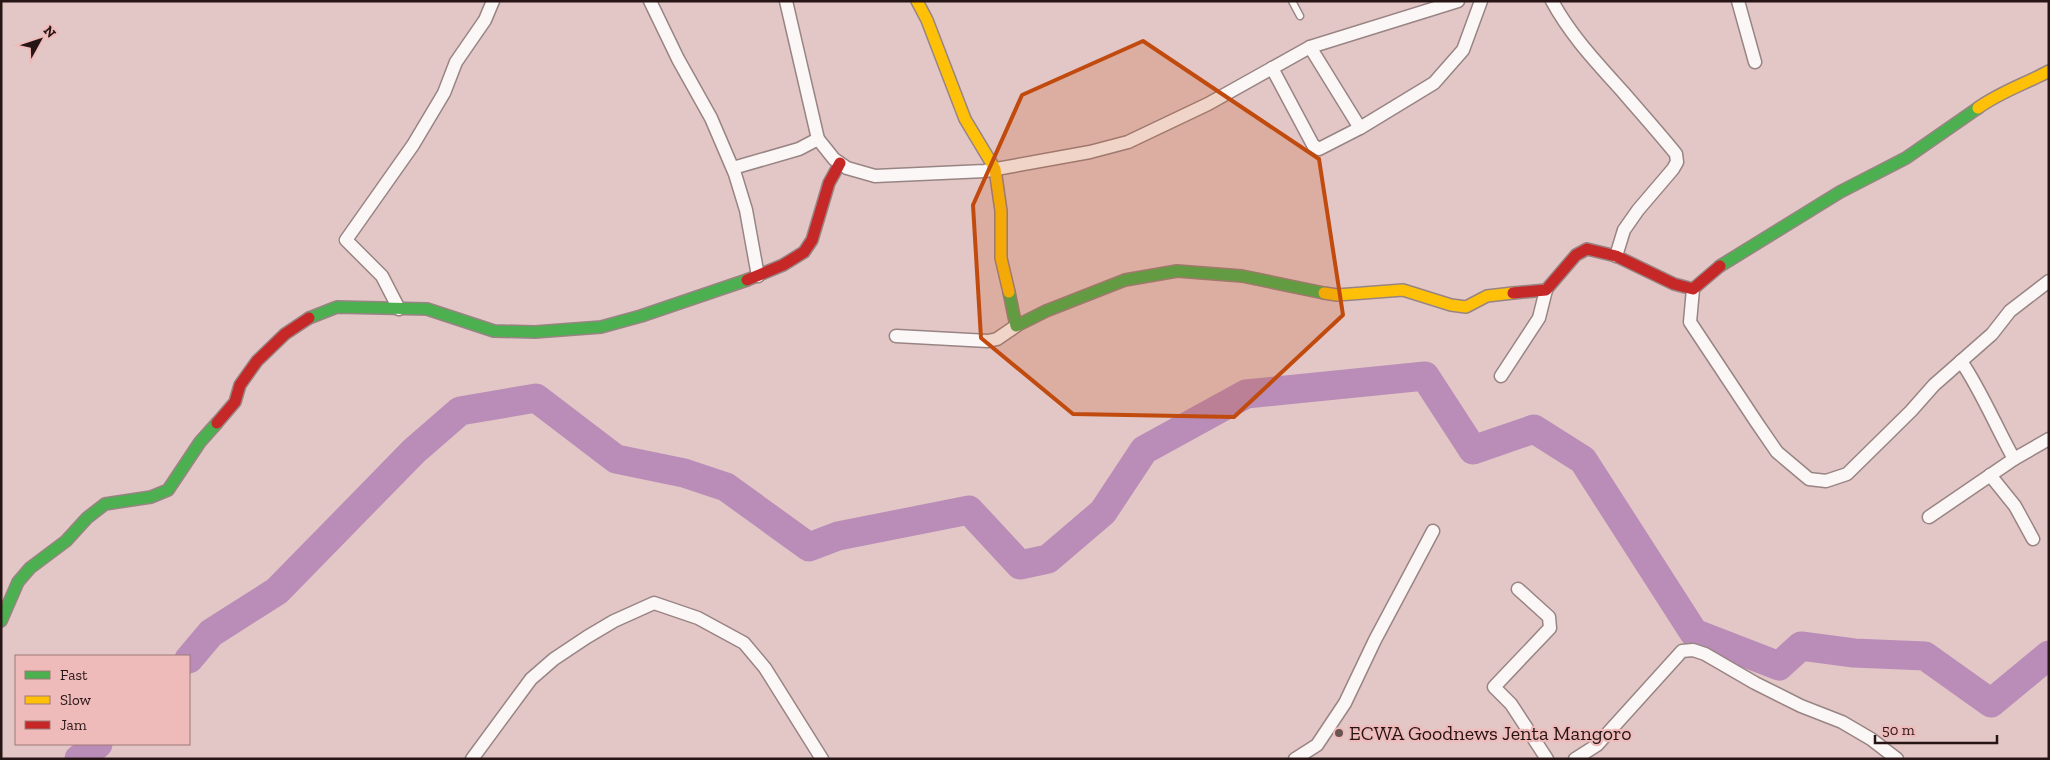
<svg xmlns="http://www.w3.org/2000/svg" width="2050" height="760" viewBox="0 0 2050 760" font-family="'Zilla Slab',serif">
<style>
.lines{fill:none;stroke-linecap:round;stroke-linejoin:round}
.river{stroke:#b98db8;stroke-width:29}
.lane-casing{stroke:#998484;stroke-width:9}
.street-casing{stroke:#998484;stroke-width:15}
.fast-casing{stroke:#998484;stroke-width:14}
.slow-casing{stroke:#998484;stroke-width:14}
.jam-casing{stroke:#998484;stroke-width:14}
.lane{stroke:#fbf7f6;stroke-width:6}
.street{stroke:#fbf7f6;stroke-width:12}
.fast{stroke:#4caf50;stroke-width:11}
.slow{stroke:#ffc107;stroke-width:11}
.jam{stroke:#c62828;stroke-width:11}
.marked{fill:#c14b0e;fill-opacity:0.2;stroke:#c14b0e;stroke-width:4;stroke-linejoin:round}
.poi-dot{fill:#695353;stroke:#efbbba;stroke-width:2}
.labels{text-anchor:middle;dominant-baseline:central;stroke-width:4.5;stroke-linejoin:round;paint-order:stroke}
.poi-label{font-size:20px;fill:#271515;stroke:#efbbba;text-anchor:start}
</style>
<rect width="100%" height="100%" fill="#e3c7c6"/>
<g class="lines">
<g class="river">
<path d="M189,659L211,633L277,591L414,451L460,411L536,398L616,459L684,473L726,487L809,547L838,536L969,510L1020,565L1048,559L1103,512L1144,450L1246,394L1425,376L1473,450L1534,429L1583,460L1694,633L1779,666L1801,646L1854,653L1925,656L1991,703L2049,655"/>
<path d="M79,759L98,744"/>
</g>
<g class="lane-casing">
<path id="lane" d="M1292,1L1300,16"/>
</g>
<g class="street-casing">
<g id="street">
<path d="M650,1L678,59L711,118L735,174L746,210L758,276"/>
<path d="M786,1L818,139L834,159L847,168L875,176L985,171L1090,152L1128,142L1208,104L1310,47L1458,1"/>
<path d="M1552,1C1571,36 1597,63 1623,92C1641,113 1659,133 1676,154L1677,162L1673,169L1638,210L1624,230L1616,256"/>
<path d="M1738,1L1755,62"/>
<path d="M1310,47L1360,128"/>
<path d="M1272,68L1313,145L1319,149L1360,128L1434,83L1463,50L1481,1"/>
<path d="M733,168L799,149L818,139"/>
<path d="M1693,289L1690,322L1757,423L1777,452L1809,479L1826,481L1847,474L1911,411L1934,385L1992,334L2010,311L2049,281"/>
<path d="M399,309L382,276L346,240L413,145L444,93L456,62L485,20L493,1"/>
<path d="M896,336L988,341L997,339L1016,326"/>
<path d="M1961,361C1982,392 1996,427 2014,459"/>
<path d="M1501,376L1539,318L1546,290"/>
<path d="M1990,475L2015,506L2033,539"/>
<path d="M1929,517L2014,459L2049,439"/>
<path d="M1518,589L1549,617L1550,628L1494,687L1511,704L1547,759"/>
<path d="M472,759L531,679L554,659L587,637L614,621L654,603L698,618L744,643L765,668L822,759"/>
<path d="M1295,759L1317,745L1345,703L1375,640L1433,531"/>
<path d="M1575,759L1597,745L1682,651L1693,650L1705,654L1755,683L1801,706L1842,722L1871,739L1897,759"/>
</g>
</g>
<g class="fast-casing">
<g id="fast">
<path d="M1720,266L1840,192L1906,158L1978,108"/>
<path d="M1009,292L1016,326L1046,311L1125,280L1177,271L1242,276L1324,293"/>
<path d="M309,318L337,307L427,309L494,331L535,332L601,327L641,316L747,280"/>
<path d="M1,621L18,582L30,568L66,541L87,518L105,504L151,497L168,490L200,442L217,423"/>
</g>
</g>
<g class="slow-casing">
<g id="slow">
<path d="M917,1L927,20L965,119L995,169L1001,211V258L1009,292"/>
<path d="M1978,108C2000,92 2025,84 2049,71"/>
<path d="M1324,293L1337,295L1403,290L1451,305L1466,307L1487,296L1513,293"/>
</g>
</g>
<g class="jam-casing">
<g id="jam">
<path d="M747,280L783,265L804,252L812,240L829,183L840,163"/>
<path d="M1513,293L1546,290L1576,255L1587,249L1616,256L1674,284L1693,289L1720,266"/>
<path d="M217,423L235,402L240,385L257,361L285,334L309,318"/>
</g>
</g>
<use href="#lane" class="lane"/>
<use href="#street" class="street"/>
<use href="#fast" class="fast"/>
<use href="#slow" class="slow"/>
<use href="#jam" class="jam"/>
</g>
<path class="marked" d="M1143,41L1319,159L1343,315L1234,417L1073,414L981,338L973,205L1022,95Z"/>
<circle class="poi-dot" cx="1339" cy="733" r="5"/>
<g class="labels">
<g class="poi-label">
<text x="1349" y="733">ECWA Goodnews Jenta Mangoro</text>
</g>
</g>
<rect width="2050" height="760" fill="none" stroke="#271515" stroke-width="5"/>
<rect x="15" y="655" width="175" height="90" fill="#efbbba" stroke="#9f7978"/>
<rect x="25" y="671" width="25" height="8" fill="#4caf50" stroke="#9f7978"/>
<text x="60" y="680" font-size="15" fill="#271515">Fast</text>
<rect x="25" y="696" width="25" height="8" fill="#ffc107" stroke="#9f7978"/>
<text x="60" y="705" font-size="15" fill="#271515">Slow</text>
<rect x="25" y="721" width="25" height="8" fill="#c62828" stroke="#9f7978"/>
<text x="60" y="730" font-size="15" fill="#271515">Jam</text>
<g transform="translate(40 40) rotate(50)" stroke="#efbbba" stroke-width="4" paint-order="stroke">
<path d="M0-4L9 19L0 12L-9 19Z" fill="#271515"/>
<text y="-8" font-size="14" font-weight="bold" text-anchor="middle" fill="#271515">N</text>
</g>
<path d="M1875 735v8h122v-8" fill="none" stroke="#271515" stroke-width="2.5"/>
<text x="1882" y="735" font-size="15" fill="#271515" stroke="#efbbba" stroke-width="4" paint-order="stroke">50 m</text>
</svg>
